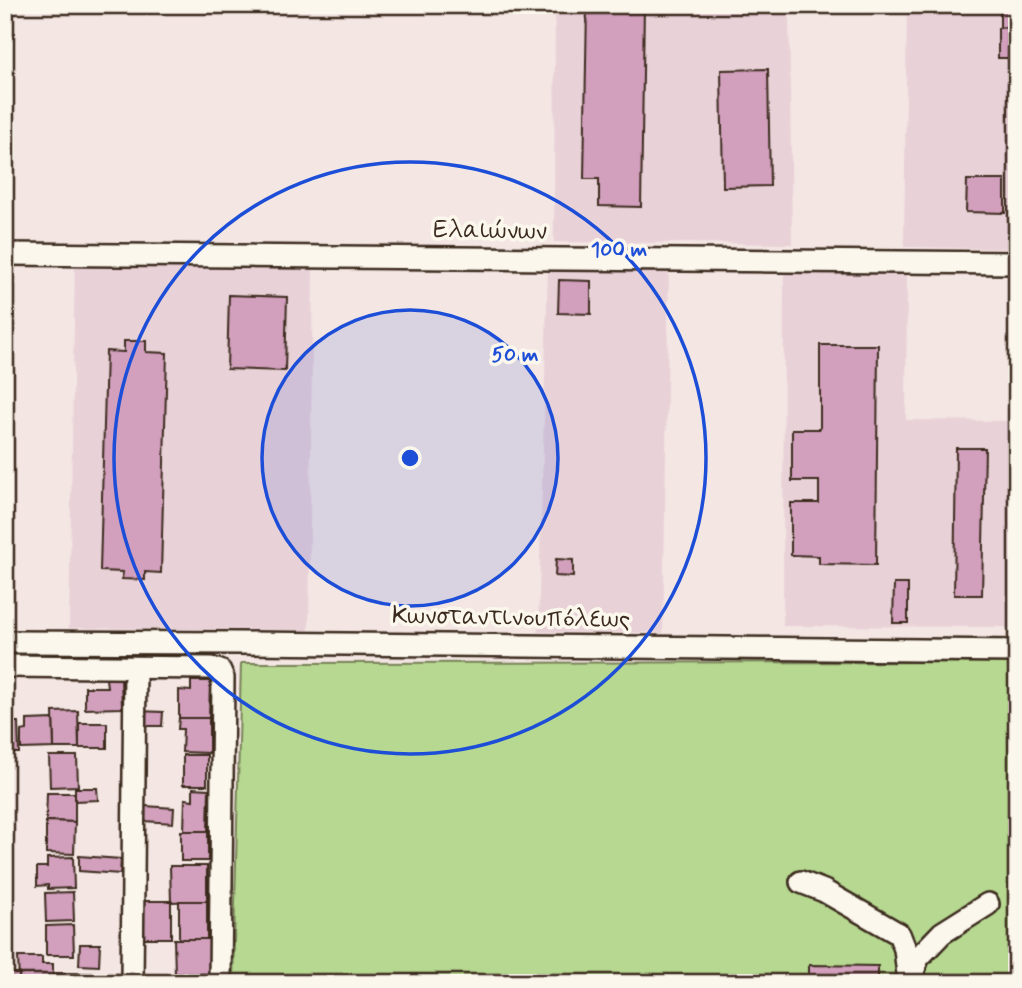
<svg xmlns="http://www.w3.org/2000/svg" width="1022" height="988" viewBox="0 0 1022 988" font-family="Mynerve,sans-serif">
<style>
.built{fill:#e9d1d8}
.green{fill:#b6d891;stroke:#788158;stroke-width:2}
.building{fill:#d2a0bd;stroke:#3b2a1e;stroke-width:2}
.lines{fill:none;stroke-linecap:round;stroke-linejoin:round}
.minor-casing{stroke:#3b2a1e;stroke-width:26}
.minor{stroke:#fbf7ec;stroke-width:21}
.ring{fill:none;stroke:#1d4ed8;stroke-width:3.5}
.labels{text-anchor:middle;dominant-baseline:central;stroke-width:7;stroke-linejoin:round;paint-order:stroke}
.street-label{font-size:26px;fill:#3b2a1e;stroke:#fbf7ec}
.centre{fill:#1d4ed8;stroke:#fbf7ec;stroke-width:3.5}
.ring-label{font-size:21px;text-anchor:middle;font-weight:bold;fill:#1d4ed8;stroke:#fbf7ec;stroke-width:7;stroke-linejoin:round;paint-order:stroke}
</style>
<rect width="100%" height="100%" fill="#f3e6e3"/>
<filter id="ink" filterUnits="userSpaceOnUse"><feTurbulence type="fractalNoise" baseFrequency=".0143" numOctaves="2"/><feDisplacementMap in="SourceGraphic" scale="14" xChannelSelector="R" yChannelSelector="G"/><feConvolveMatrix kernelMatrix="1 2 1 2 8 2 1 2 1" color-interpolation-filters="sRGB"/></filter>
<g filter="url(#ink)">
<g class="built">
<path d="M555,5H789L792,244L554,242Z"/>
<path d="M907,5H1017V249L904,247Z"/>
<path d="M75,259L313,261L309,630L69,628Z"/>
<path d="M548,266L669,268L663,633L538,632Z"/>
<path d="M784,271L907,272L906,420L1010,421L1009,627L783,626Z"/>
</g>
<path class="green" d="M1017,662V983H233L241,663Z"/>
<g class="building">
<path d="M587,5H644L641,207L599,206V179H584Z"/>
<path d="M1000,10H1017V27L1000,28Z"/>
<path d="M1017,27V58H998V28Z"/>
<rect x="1010" y="58" width="7" height="25"/>
<path d="M768,69L770,186L723,187L721,70Z"/>
<path d="M967,180H1005V213L966,212Z"/>
<path d="M559,280L591,281V314L558,313Z"/>
<path d="M229,295L287,297L285,371L227,369Z"/>
<path d="M124,341H146V352L167,353L161,573L145,572V580L122,579L123,572L100,571L106,351L124,352Z"/>
<path d="M820,345H878L876,565L819,564V556L791,555V503H819V481H792V429H820Z"/>
<path d="M956,448H985L982,595H954Z"/>
<path d="M556,559L573,560V577L555,576Z"/>
<path d="M894,584H908V623H893Z"/>
<path d="M121,678L122,708L85,709V687H107L106,679Z"/>
<path d="M191,681H210L209,718H179V690L191,691Z"/>
<path d="M78,711L79,748H54L53,712Z"/>
<path d="M138,711L163,712L162,726H137Z"/>
<path d="M179,718H209V753L182,752L183,729H178Z"/>
<path d="M53,719L54,748L21,749V731L27,730V720Z"/>
<path d="M5,722H18L19,753H5Z"/>
<rect x="79" y="723" width="28" height="25"/>
<rect x="183" y="755" width="24" height="30"/>
<path d="M49,756H77L78,786L50,787Z"/>
<path d="M75,788H97L98,800L75,801Z"/>
<path d="M193,788L209,789L208,831H184L185,799L193,800Z"/>
<path d="M47,793H75V822L46,821Z"/>
<path d="M145,806L174,808L173,823L144,821Z"/>
<path d="M46,821L75,822L74,854L46,853Z"/>
<rect x="181" y="831" width="27" height="30"/>
<path d="M79,856L121,859L120,874L79,871Z"/>
<path d="M73,857L74,888L48,889V885L37,886V867H47V858Z"/>
<path d="M170,866H207V901L171,902Z"/>
<path d="M73,892L74,921L46,922L45,893Z"/>
<rect x="139" y="901" width="32" height="37"/>
<rect x="179" y="901" width="28" height="38"/>
<path d="M73,925L74,955H46V926Z"/>
<path d="M174,939H211L212,974H175Z"/>
<path d="M80,944H100L99,966L79,965Z"/>
<path d="M18,957H42V964H53V983H19Z"/>
<path d="M5,962L6,973H19V983H5Z"/>
<path d="M809,965L878,966V983H809Z"/>
<path d="M53,973L117,974V983H53Z"/>
<rect x="181" y="974" width="25" height="9"/>
</g>
<g class="lines">
<g class="minor-casing">
<g id="minor">
<path d="M5,254L1017,263"/>
<path d="M5,642L239,643L1017,651"/>
<path d="M5,666L211,668L220,671L223,678L220,983"/>
<path d="M801,882L824,891L899,934L905,949L909,983"/>
<path d="M910,981L918,958L942,933L988,904"/>
<path d="M132,983L135,668"/>
</g>
</g>
<use href="#minor" class="minor"/>
</g>
</g>
<circle cx="410" cy="458" r="148" fill="#1d4ed8" fill-opacity=".12"/>
<g class="ring">
<circle cx="410" cy="458" r="148"/>
<circle cx="410" cy="458" r="296"/>
</g>
<g class="labels">
<g class="street-label">
<text transform="translate(490 231) rotate(1)">Ελαιώνων</text>
<text transform="translate(511 618) rotate(1)">Κωνσταντινουπόλεως</text>
</g>
</g>
<circle cx="410" cy="458" r="10" class="centre"/>
<g class="ring-label">
<text x="619" y="256">100 m</text>
<text x="515" y="361">50 m</text>
</g>
<rect width="1022" height="988" fill="none" stroke="#fbf7ec" stroke-width="28"/>
<rect x="14" y="14" width="994" height="960" fill="none" stroke="#3b2a1e" stroke-width="2.5" filter="url(#ink)"/>
</svg>
